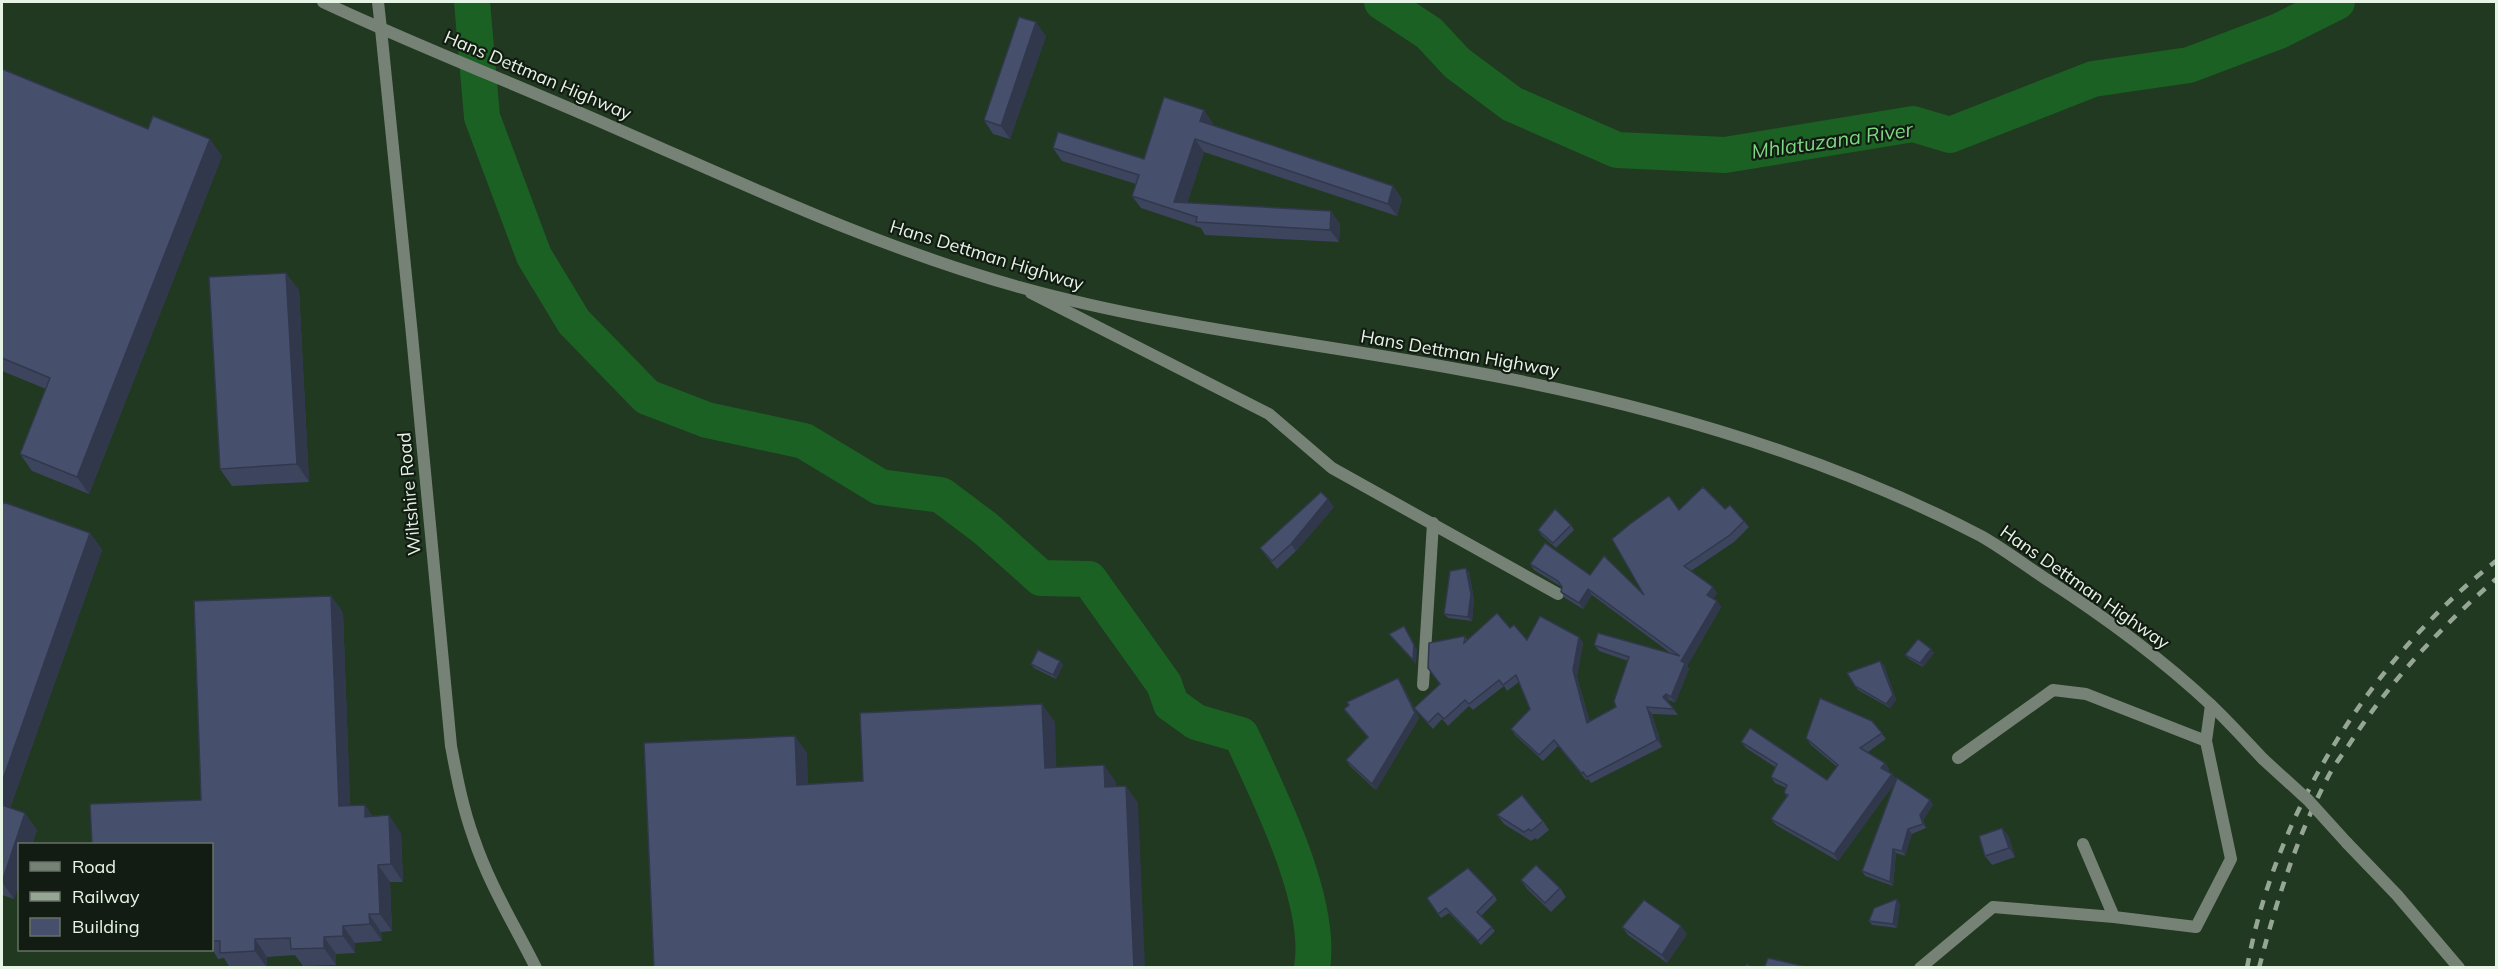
<svg xmlns="http://www.w3.org/2000/svg" width="2498" height="969" viewBox="0 0 2498 969" font-family="Mulish,sans-serif">
<style>
.lines{fill:none;stroke-linecap:round;stroke-linejoin:round}
.river{stroke:#1b6123;stroke-width:36}
.minor{stroke:#778276;stroke-width:12}
.tertiary{stroke:#778276;stroke-width:12}
.rail{stroke:#95a794;stroke-width:4.5;stroke-dasharray:10 10;stroke-linecap:butt}
.tertiary-bridge{stroke:#778276;stroke-width:12}
.wall{fill:#3c455d}
.shaded-wall{fill:#31384c}
.building{fill:#46506c;stroke:#31384c;stroke-width:1.5}
.labels{text-anchor:middle;dominant-baseline:central;stroke-width:4.5;stroke-linejoin:round;paint-order:stroke}
.street-label{font-size:18px;fill:#e6f4e5;stroke:#121c12}
.water-label{font-size:20px;font-style:italic;fill:#7ed883;stroke:#121c12}
</style>
<rect width="100%" height="100%" fill="#213821"/>
<g class="lines">
<g class="river">
<path d="M472,2L482,117L534,256L574,322L647,397L707,420L804,441L880,487L941,495L985,528L1041,578L1089,579L1164,684L1171,704L1196,722L1241,735C1269,795 1323,902 1312,968"/>
<path d="M1382,2L1429,33L1457,63L1512,104L1617,150L1725,155L1913,124L1950,135L2093,79L2189,65L2279,31L2337,2"/>
</g>
<g class="minor">
<path d="M378,2L381,29"/>
<path d="M1031,293L1269,414L1332,468L1558,594"/>
<path d="M1423,685L1433,523"/>
<path d="M1958,758L2053,690L2086,694L2206,741L2211,705"/>
<path d="M2083,844L2114,917L2196,927L2231,859L2206,741"/>
<path d="M1920,968L1993,907L2114,917"/>
</g>
<g class="tertiary">
<path d="M323,2C419,47 518,85 615,128C748,186 879,248 1019,287C1163,327 1311,342 1457,369C1638,401 1818,451 1981,536C2002,548 2022,563 2043,577C2102,615 2160,657 2211,705C2229,722 2246,741 2263,759"/>
<path d="M381,29L412,335L451,746C457,778 463,809 474,839C489,884 515,926 536,968"/>
<path d="M2347,843L2397,895L2459,968"/>
</g>
<g class="rail">
<path d="M2247,968C2275,812 2372,658 2496,561"/>
<path d="M2259,968C2276,902 2297,836 2329,775C2336,762 2346,750 2354,737C2394,677 2442,626 2496,579"/>
</g>
<path class="tertiary-bridge" d="M2263,759L2308,800L2347,843"/>
</g>
<g class="wall">
<path d="M1046,36L1010,139L993,134L984,120Z"/>
<path d="M2,69L148,129L222,156L89,494L32,471L20,454L46,389L2,371Z"/>
<path d="M1213,123L1212,125L1393,186L1402,199L1397,216L1204,152L1187,203L1340,224L1339,242L1205,235L1201,228L1141,208L1132,196L1136,184L1062,161L1053,148L1144,159Z"/>
<path d="M299,290L309,482L232,486L220,469Z"/>
<path d="M2,507L90,533L102,550L10,808L37,830L14,899L2,895Z"/>
<path d="M1334,507L1296,551L1277,569L1266,556L1260,548Z"/>
<path d="M1725,509L1744,521L1749,527L1734,542L1691,571L1717,593L1713,599L1717,601L1721,607L1687,666L1689,669L1675,703L1670,700L1668,702L1678,715L1652,714L1662,747L1591,783L1588,779L1586,780L1558,746L1543,761L1515,735L1511,729L1530,709L1519,682L1507,691L1504,686L1473,710L1469,706L1448,726L1442,719L1433,729L1419,714L1414,708L1440,684L1465,636L1467,640L1510,628L1527,640L1579,637L1583,643L1577,677L1590,722L1616,707L1628,661L1599,651L1594,645L1673,655L1592,595L1583,609L1565,598L1561,592L1562,587L1534,570L1530,564L1590,575L1644,595L1679,510Z"/>
<path d="M1571,525L1574,530L1556,548L1541,535L1538,530Z"/>
<path d="M1469,572L1474,599L1472,621L1448,618L1444,614Z"/>
<path d="M331,596L343,613L350,806L373,816L401,833L403,882H390L392,931L381,932L382,941L355,943V953L336,954V965L303,966L295,955L267,957V968H230L224,958L218,959L212,949L201,800Z"/>
<path d="M1931,649L1934,653L1923,667L1909,659L1905,655Z"/>
<path d="M1060,661L1063,665L1056,679L1034,668L1031,664Z"/>
<path d="M1884,665L1896,700L1890,708L1858,690L1847,673Z"/>
<path d="M1402,684L1419,718L1376,790L1350,766L1346,760L1368,737L1344,709L1349,705Z"/>
<path d="M1872,721L1886,739L1868,752L1885,763L1889,769L1888,771L1892,774L1896,779L1930,800L1933,805L1923,820L1926,828L1912,834L1905,856L1896,853L1893,886L1865,876L1862,871L1894,784L1838,861L1776,825L1771,819L1787,797L1784,793L1786,788L1775,783L1771,777L1775,767L1746,748L1741,742L1827,780L1837,767L1811,745L1806,738Z"/>
<path d="M1497,815L1543,821L1549,830L1537,840L1536,838L1531,841L1504,824Z"/>
<path d="M2002,828L2009,837L2015,857L1992,865L1985,856Z"/>
<path d="M1521,880L1560,888L1566,897L1551,912L1527,889Z"/>
<path d="M1494,895L1497,900L1481,916L1495,931L1481,945L1449,913L1441,918L1427,898Z"/>
<path d="M1900,904L1897,928L1872,925L1869,921Z"/>
<path d="M1622,927L1687,934L1667,963L1628,935Z"/>
</g>
<g class="shaded-wall">
<path d="M1036,22L1046,36L1010,139L1001,126Z"/>
<path d="M1204,110L1213,123L1209,134L1200,121Z"/>
<path d="M210,139L222,156L89,494L77,477Z"/>
<path d="M1195,139L1204,152L1184,213L1174,202Z"/>
<path d="M1393,186L1402,199L1397,216L1388,204Z"/>
<path d="M1331,211L1340,224L1339,242L1330,230Z"/>
<path d="M286,273L299,290L309,482L297,464Z"/>
<path d="M1328,499L1334,507L1296,551L1291,544Z"/>
<path d="M90,533L102,550L6,819L2,813V782Z"/>
<path d="M1466,568L1469,572L1474,599L1472,621L1468,617Z"/>
<path d="M1713,587L1717,593L1712,601L1707,595Z"/>
<path d="M1588,589L1592,595L1583,609L1579,603Z"/>
<path d="M331,596L343,613L351,824L339,806Z"/>
<path d="M1717,601L1721,607L1687,666L1689,669L1675,703L1671,697L1681,661Z"/>
<path d="M1404,626L1417,650L1416,665L1413,660Z"/>
<path d="M1579,637L1583,643L1577,677L1592,729L1587,723L1573,670Z"/>
<path d="M1931,649L1934,653L1923,667L1920,663Z"/>
<path d="M1060,661L1063,665L1056,679L1053,675Z"/>
<path d="M1880,661L1884,665L1896,700L1890,708L1886,704Z"/>
<path d="M1398,678L1402,684L1419,718L1376,790L1372,784Z"/>
<path d="M1666,694L1670,700L1667,703L1663,697Z"/>
<path d="M1042,704L1055,722L1057,785L1045,768Z"/>
<path d="M1647,707L1652,714L1662,747L1657,740Z"/>
<path d="M795,736L807,753L809,802L797,785Z"/>
<path d="M1885,763L1889,769L1886,775L1881,768Z"/>
<path d="M1104,765L1116,782L1118,805L1105,787Z"/>
<path d="M1892,774L1897,780L1838,861L1834,854Z"/>
<path d="M1126,786L1138,803L1145,968H1134Z"/>
<path d="M1930,800L1933,805L1923,820L1926,828L1923,824L1920,815Z"/>
<path d="M365,805L377,822L365,817Z"/>
<path d="M25,813L37,830L32,844H20V882L14,899L2,882Z"/>
<path d="M389,815L401,833L403,882L391,864Z"/>
<path d="M2002,828L2009,837L2015,857L2009,848Z"/>
<path d="M1908,829L1912,834L1905,856L1902,851Z"/>
<path d="M1893,849L1896,853L1893,886L1890,882Z"/>
<path d="M378,865L390,882L392,931L380,914Z"/>
<path d="M1897,899L1900,904L1897,928L1893,924Z"/>
<path d="M369,914L381,932L382,941L370,924Z"/>
<path d="M343,926L355,943V953L343,936Z"/>
<path d="M1681,926L1687,934L1667,963L1662,955Z"/>
<path d="M324,937L336,954V965L324,948Z"/>
<path d="M255,939L267,957V968L255,951Z"/>
</g>
<g class="building">
<path d="M1019,17L1036,22L1001,126L984,120Z"/>
<path d="M2,69L148,129L153,116L210,139L77,477L20,454L50,378L2,358Z"/>
<path d="M1164,97L1204,110L1200,121L1393,186L1388,204L1195,139L1174,202L1331,211L1330,230L1196,222L1197,217L1132,196L1139,175L1053,148L1058,132L1144,159Z"/>
<path d="M286,273L297,464L220,469L209,277Z"/>
<path d="M1703,487L1725,509L1730,505L1744,521L1730,535L1684,566L1713,587L1707,595L1717,601L1681,661L1685,663L1671,697L1666,694L1663,697L1674,709L1647,707L1657,740L1587,777L1583,772L1582,774L1554,740L1539,755L1511,729L1530,709L1516,675L1503,685L1499,680L1469,704L1465,700L1444,719L1438,713L1428,723L1414,708L1440,684L1428,668L1429,643L1465,636L1464,643L1497,613L1510,628L1514,625L1527,640L1540,616L1579,637L1573,670L1587,723L1616,707L1614,701L1629,657L1594,645L1598,633L1680,656L1588,589L1579,603L1561,592L1562,587L1558,581L1530,564L1545,543L1590,575L1604,556L1644,595L1612,539L1630,524L1669,496L1679,510Z"/>
<path d="M1321,492L1328,499L1291,544L1272,561L1260,548Z"/>
<path d="M3,502L90,533L2,782V507Z"/>
<path d="M1555,509L1571,525L1553,543L1538,530Z"/>
<path d="M1466,568L1471,594L1468,617L1444,614L1450,571Z"/>
<path d="M331,596L339,806L365,805V817L389,815L391,864L378,865L380,914H369L370,924L343,926V936L324,937V948L291,949L290,938L255,939V951L220,953V941H212V844H92L90,804L201,800L194,601Z"/>
<path d="M1404,626L1414,645L1413,660L1389,634Z"/>
<path d="M1918,639L1931,649L1920,663L1905,655Z"/>
<path d="M1038,650L1060,661L1053,675L1031,664Z"/>
<path d="M1880,661L1893,695L1886,704L1855,686L1847,673Z"/>
<path d="M1398,678L1415,713L1372,784L1346,760L1368,737L1344,709L1349,705L1347,702Z"/>
<path d="M1820,698L1872,721L1882,733L1860,748L1885,763L1881,768L1892,774L1834,854L1771,819L1788,795L1784,793L1787,785L1771,777L1777,764L1741,742L1750,728L1827,780L1838,765L1806,738Z"/>
<path d="M1042,704L1045,768L1104,765L1105,787L1126,786L1134,968H654L644,743L795,736L797,785L863,781L860,713Z"/>
<path d="M1897,778L1930,800L1920,815L1923,824L1908,829L1902,851L1893,849L1890,882L1862,871Z"/>
<path d="M1522,795L1543,821L1531,831L1529,829L1524,832L1497,815Z"/>
<path d="M2,805L25,813L2,882Z"/>
<path d="M2002,828L2009,848L1985,856L1979,836Z"/>
<path d="M1536,865L1560,888L1545,903L1521,880Z"/>
<path d="M1468,868L1494,895L1477,912L1492,927L1478,941L1446,908L1438,914L1427,898Z"/>
<path d="M1897,899L1893,924L1869,921L1874,908Z"/>
<path d="M1644,900L1681,926L1662,955L1622,927Z"/>
<path d="M1768,958L1811,968H1764Z"/>
<path d="M1747,964L1752,968H1744Z"/>
</g>
<g class="labels">
<g class="street-label">
<text transform="translate(538 75) rotate(23)">Hans Dettman Highway</text>
<text transform="translate(987 255) rotate(17)">Hans Dettman Highway</text>
<text transform="translate(1460 353) rotate(10)">Hans Dettman Highway</text>
<text transform="translate(409 494) rotate(-95)">Wiltshire Road</text>
<text transform="translate(2085 587) rotate(35)">Hans Dettman Highway</text>
</g>
<g class="water-label">
<text transform="translate(1832 140) rotate(-8)">Mhlatuzana River</text>
</g>
</g>
<rect width="2498" height="969" fill="none" stroke="#e6f4e5" stroke-width="6"/>
<rect x="18" y="843" width="195" height="108" fill="#121c12" stroke="#677266" stroke-width="1.5"/>
<rect x="30" y="862" width="30" height="9" fill="#778276" stroke="#677266" stroke-width="1.5"/>
<text x="72" y="873" font-size="18" fill="#e6f4e5">Road</text>
<rect x="30" y="892" width="30" height="9" fill="#95a794" stroke="#677266" stroke-width="1.5"/>
<text x="72" y="903" font-size="18" fill="#e6f4e5">Railway</text>
<rect x="30" y="918" width="30" height="18" fill="#46506c" stroke="#677266" stroke-width="1.5"/>
<text x="72" y="933" font-size="18" fill="#e6f4e5">Building</text>
</svg>
